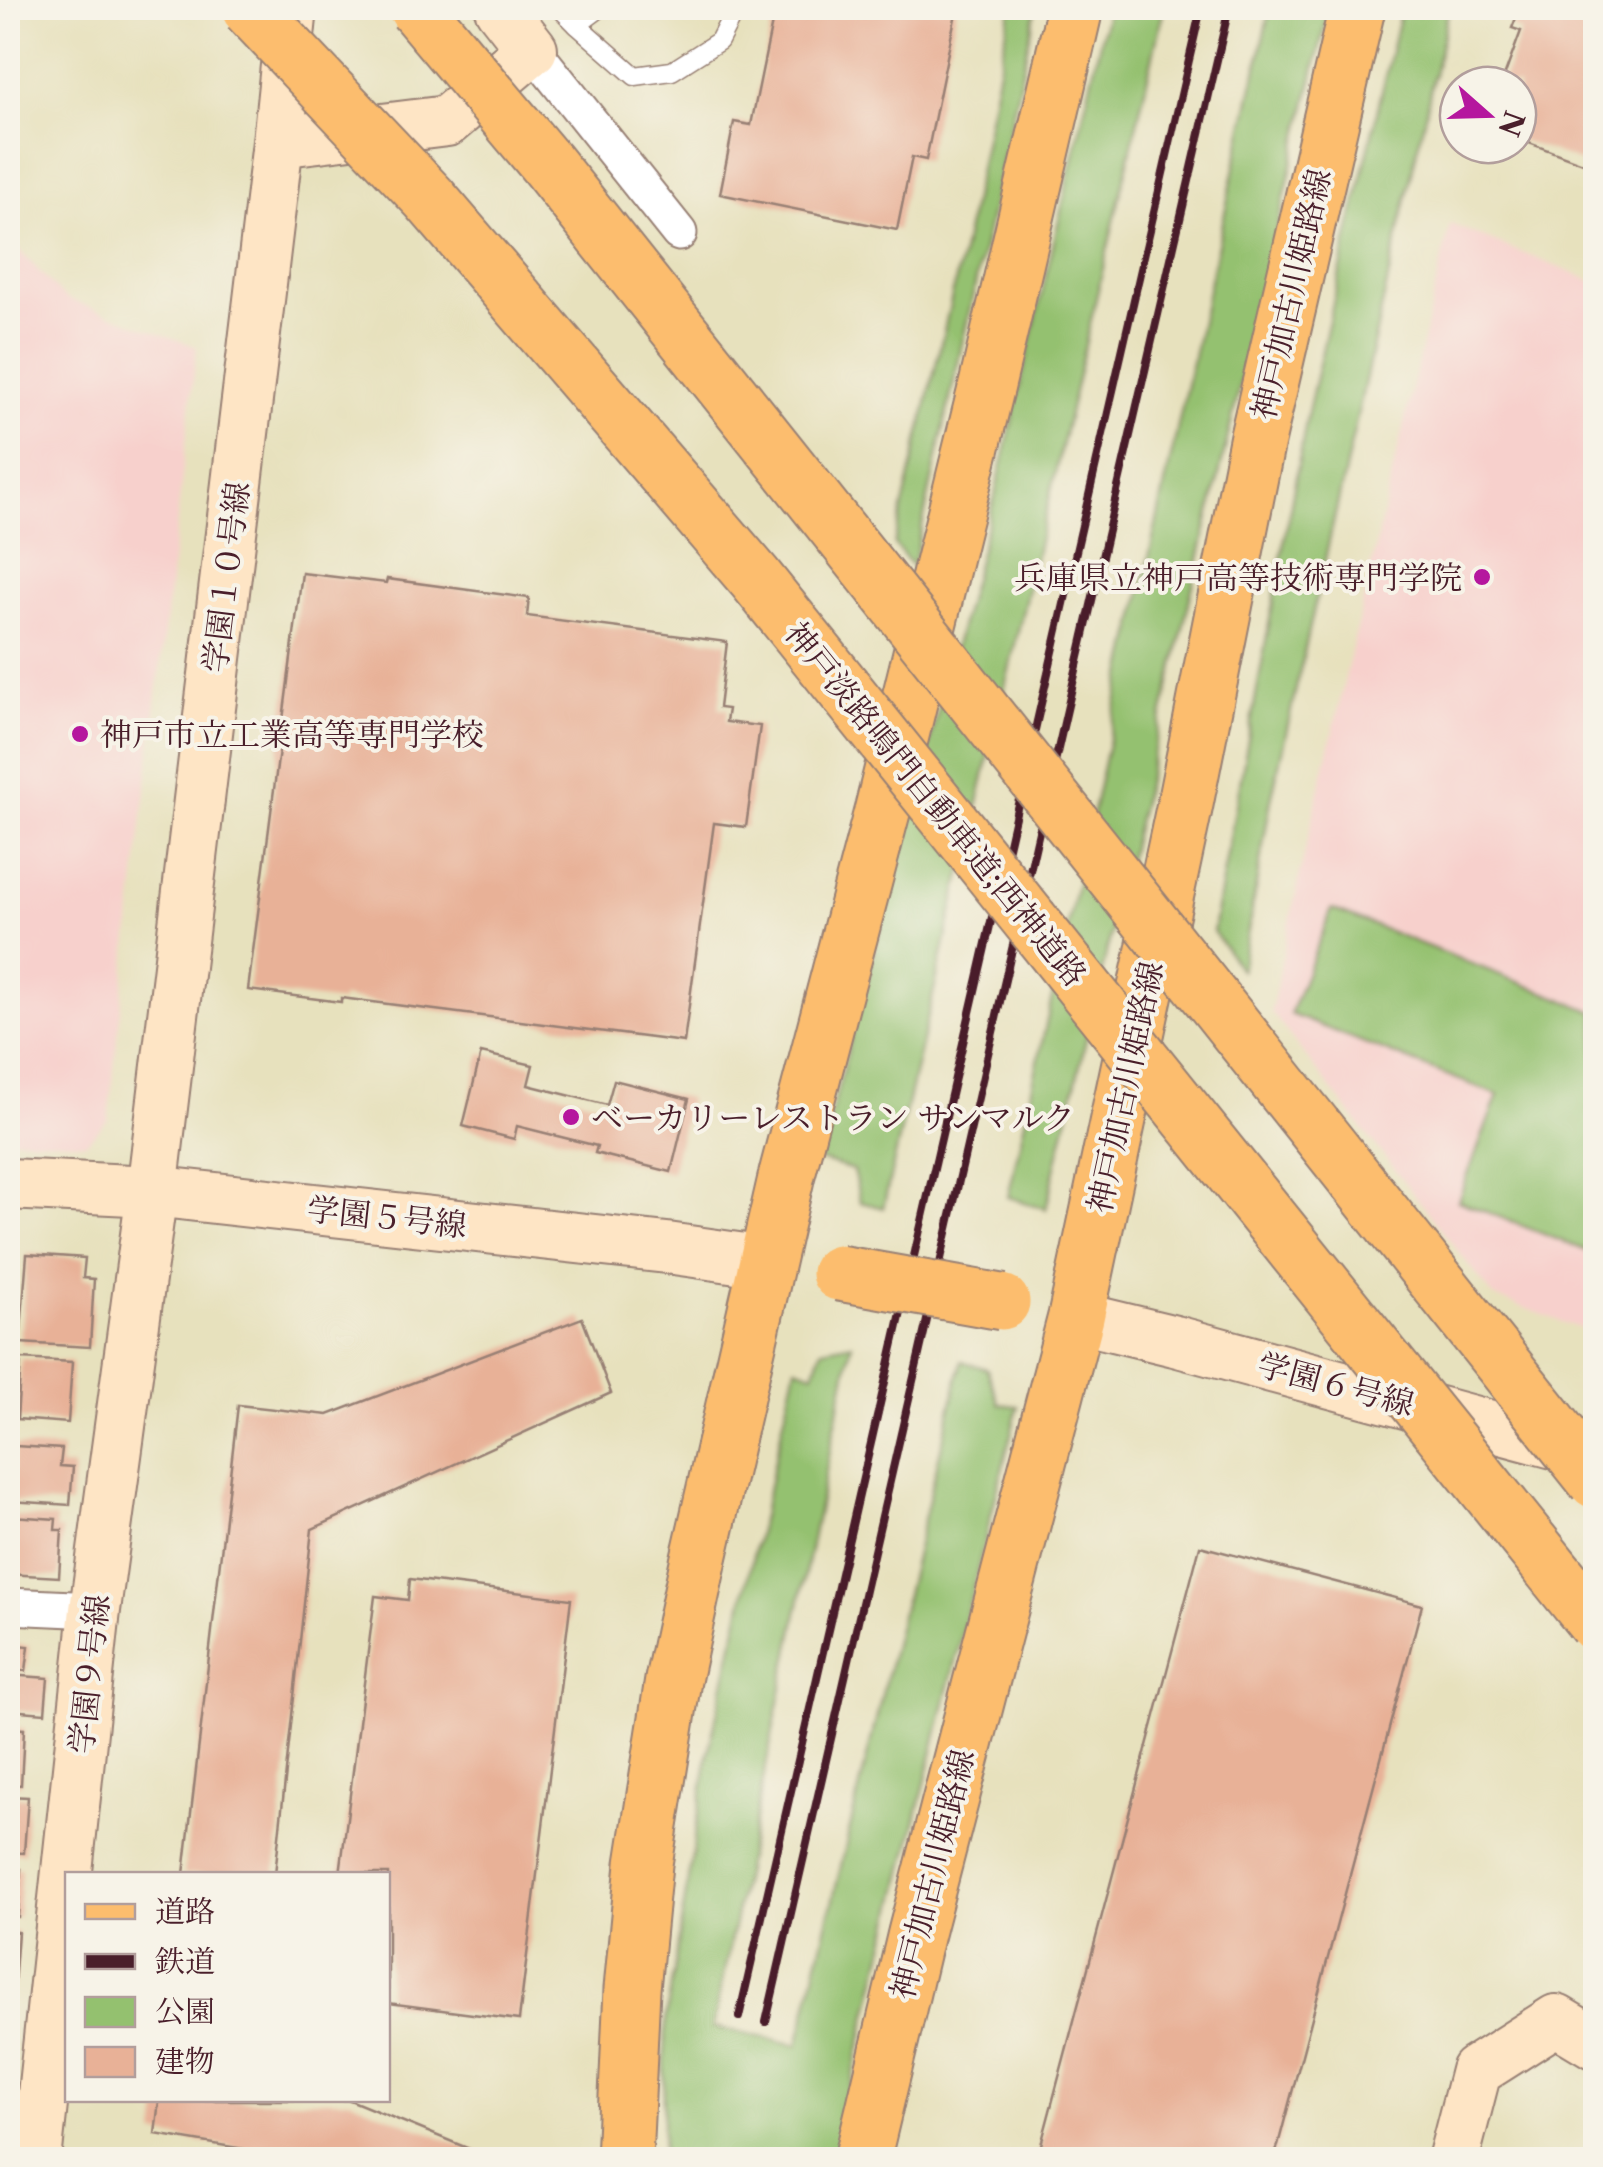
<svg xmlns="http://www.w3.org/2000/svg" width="1603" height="2167" viewBox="0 0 1603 2167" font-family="'Libre Caslon Text','Noto Serif JP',serif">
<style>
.built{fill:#f7d0cc}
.green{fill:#94c16f;stroke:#6f704d;stroke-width:2.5}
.building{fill:#e8b197}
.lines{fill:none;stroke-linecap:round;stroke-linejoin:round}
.lane-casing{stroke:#988074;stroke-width:21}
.street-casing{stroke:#988074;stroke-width:39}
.secondary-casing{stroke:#988074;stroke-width:54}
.primary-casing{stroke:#988074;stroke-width:59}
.lane{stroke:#fff;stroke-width:18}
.street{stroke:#fff;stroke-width:35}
.secondary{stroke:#fee5c5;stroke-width:50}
.primary{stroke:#fcbd6e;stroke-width:55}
.rail{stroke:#4a1f2b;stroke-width:8}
.primary-bridge-casing{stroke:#988074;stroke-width:59;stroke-linecap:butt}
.highway-bridge-casing{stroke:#988074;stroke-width:59;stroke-linecap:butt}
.primary-bridge{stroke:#fcbd6e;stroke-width:55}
.highway-bridge{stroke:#fcbd6e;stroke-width:55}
.poi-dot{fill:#b5179e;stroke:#f7f3e8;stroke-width:4}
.labels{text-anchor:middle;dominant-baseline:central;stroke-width:8;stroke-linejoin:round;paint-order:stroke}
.street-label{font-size:32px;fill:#4a1f2b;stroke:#f7f3e8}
.poi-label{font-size:32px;fill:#4a1f2b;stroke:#f7f3e8;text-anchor:start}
</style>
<rect width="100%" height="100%" fill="#f7f3e8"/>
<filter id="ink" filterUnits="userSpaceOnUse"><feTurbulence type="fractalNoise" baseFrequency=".01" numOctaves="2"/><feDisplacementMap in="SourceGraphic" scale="20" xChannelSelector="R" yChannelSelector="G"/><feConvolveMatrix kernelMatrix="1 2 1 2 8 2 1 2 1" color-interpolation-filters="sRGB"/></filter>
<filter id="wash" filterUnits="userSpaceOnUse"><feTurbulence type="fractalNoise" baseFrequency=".0048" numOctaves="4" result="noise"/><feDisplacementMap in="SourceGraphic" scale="40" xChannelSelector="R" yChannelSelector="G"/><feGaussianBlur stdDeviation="2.25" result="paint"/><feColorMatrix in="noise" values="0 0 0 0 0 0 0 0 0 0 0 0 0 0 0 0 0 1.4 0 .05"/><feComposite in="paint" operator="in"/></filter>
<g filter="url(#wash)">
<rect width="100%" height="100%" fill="#e7e1bd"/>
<g class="built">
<path d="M1450,224L1595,282V1334L1494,1297L1271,1012L1300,873Z"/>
<path d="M8,239L65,298L197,347L108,1120L86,1143L8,1138Z"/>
</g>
<g class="green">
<path d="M1011,8H1036L913,567L894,544L963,249Z"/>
<path d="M1108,8H1164L883,1208L860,1202L853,1170L819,1160L994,499Z"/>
<path d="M1270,8H1329L1046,1209L1008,1197Z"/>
<path d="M1401,8H1449L1271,800L1241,971L1213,931L1307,416Z"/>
<path d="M1332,909L1595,1012V1254L1458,1201L1498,1095L1290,1014Z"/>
<path d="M852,1343L713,2027L798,2045L962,1361L987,1369L999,1404L1018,1406L857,2059L835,2159L662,2160L666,2017L709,1749L796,1367L814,1373L822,1349Z"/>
</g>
<g id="blocks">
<g class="building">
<path d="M775,8H957L926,160L912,157L897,230L720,194L734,122L751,125Z"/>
<path d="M1520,8H1596V145L1588,165L1518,139V85H1501L1521,31L1512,28Z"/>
<path d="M302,573L386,583L387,579L529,598L527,616L727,642L719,708L728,709L726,722L760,726L746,827L714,823L684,1042L341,998V1002L248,990Z"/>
<path d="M481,1053L533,1065L528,1085L607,1105L614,1080L689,1099L671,1172L595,1153L597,1146L517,1126L514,1139L463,1126Z"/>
<path d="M27,1254L85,1258L83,1278L94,1279L90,1347L20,1343Z"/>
<path d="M582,1318L611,1393L312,1529L275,1874H184L238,1405L328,1415Z"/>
<path d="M21,1359L72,1362L68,1423L17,1419Z"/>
<path d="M15,1446L62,1449L60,1466L73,1467L70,1505L11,1501Z"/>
<path d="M11,1516L56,1519L55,1530H62L59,1577L8,1574Z"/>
<path d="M1200,1546L1422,1605L1274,2160H1037Z"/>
<path d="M410,1579L571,1599L519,2020L388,2003V1874H340L375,1596L408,1600Z"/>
<path d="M8,1644L29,1646L26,1671L8,1669Z"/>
<path d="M8,1675L48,1678L45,1713L8,1710Z"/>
<path d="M8,1728L24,1729L21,1785L8,1784Z"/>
<path d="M8,1796L28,1797L24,1853L8,1852Z"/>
<path d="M8,1868L21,1869L18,1917H8Z"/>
<path d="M8,1931L18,1932L14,1986L8,1985Z"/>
<path d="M159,2100H350L494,2159L271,2160L244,2149L155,2134Z"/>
</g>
</g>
</g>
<g filter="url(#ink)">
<use href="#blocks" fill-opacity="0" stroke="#988074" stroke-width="2.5"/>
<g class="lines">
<g class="lane-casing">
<g id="lane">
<path d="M560,8L577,25L635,76L672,71L719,41L736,8"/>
<path d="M577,25L600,8"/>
</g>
</g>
<g class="street-casing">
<g id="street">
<path d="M532,49L679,233"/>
<path d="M8,1606L95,1610"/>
</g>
</g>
<g class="secondary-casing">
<g id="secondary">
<path d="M278,142L447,121L532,49L500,8"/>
<path d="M8,1184L152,1191L667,1248L766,1262"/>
<path d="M1076,1317L1175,1341L1591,1453"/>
<path d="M36,2160L95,1610L152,1191L278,142L292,8"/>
<path d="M1453,2160L1476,2071L1556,2020L1596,2044"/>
</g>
</g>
<g class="primary-casing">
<g id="primary">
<path d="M624,2160L632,1989L644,1864L673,1680L699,1558L787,1174L883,808L987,385L1075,8"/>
<path d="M862,2160L916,1933L1076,1317L1185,804L1257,441L1357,8"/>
</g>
</g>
<use href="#lane" class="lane"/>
<use href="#street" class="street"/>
<use href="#secondary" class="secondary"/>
<use href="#primary" class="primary"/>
<g class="rail">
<path d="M739,2017L1201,8"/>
<path d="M766,2022C917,1349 1074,679 1229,8"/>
</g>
<g class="primary-bridge-casing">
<path id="primary-bridge" d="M839,1273L1002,1302"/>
</g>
<g class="highway-bridge-casing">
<g id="highway-bridge">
<path d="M249,8L429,198L755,578L1596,1624"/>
<path d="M416,8L546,163L1596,1481"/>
</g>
</g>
<use href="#primary-bridge" class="primary-bridge"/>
<use href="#highway-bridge" class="highway-bridge"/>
</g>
</g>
<g class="poi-dot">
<circle cx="1482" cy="577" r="10"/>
<circle cx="80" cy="734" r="10"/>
<circle cx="571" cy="1117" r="10"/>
</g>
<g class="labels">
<g class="street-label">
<text transform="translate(1291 294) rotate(-77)">神戸加古川姫路線</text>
<text transform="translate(226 577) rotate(-83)">学園１０号線</text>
<text transform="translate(936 804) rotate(51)">神戸淡路鳴門自動車道;西神道路</text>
<text transform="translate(1125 1087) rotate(-78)">神戸加古川姫路線</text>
<text transform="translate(387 1217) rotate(6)">学園５号線</text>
<text transform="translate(1336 1384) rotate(15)">学園６号線</text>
<text transform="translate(89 1674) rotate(-84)">学園９号線</text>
<text transform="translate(932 1874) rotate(-76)">神戸加古川姫路線</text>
</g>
<g class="poi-label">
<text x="1462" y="577" text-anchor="end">兵庫県立神戸高等技術専門学院</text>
<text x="100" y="734">神戸市立工業高等専門学校</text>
<text x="591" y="1117">ベーカリーレストラン サンマルク</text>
</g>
</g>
<rect width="1603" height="2167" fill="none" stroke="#f7f3e8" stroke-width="40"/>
<rect x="65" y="1872" width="325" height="230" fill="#f7f3e8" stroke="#b29e9c" stroke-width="2.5"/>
<rect x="85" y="1904" width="50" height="15" fill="#fcbd6e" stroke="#b29e9c" stroke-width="2.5"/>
<text x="155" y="1922" font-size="30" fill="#4a1f2b">道路</text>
<rect x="85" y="1954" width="50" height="15" fill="#4a1f2b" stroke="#b29e9c" stroke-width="2.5"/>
<text x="155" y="1972" font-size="30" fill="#4a1f2b">鉄道</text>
<rect x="85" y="1997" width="50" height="30" fill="#94c16f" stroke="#b29e9c" stroke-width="2.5"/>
<text x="155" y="2022" font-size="30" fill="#4a1f2b">公園</text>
<rect x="85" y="2047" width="50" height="30" fill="#e8b197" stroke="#b29e9c" stroke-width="2.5"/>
<text x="155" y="2072" font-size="30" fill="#4a1f2b">建物</text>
<g transform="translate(1488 115) rotate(110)"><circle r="48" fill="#f7f3e8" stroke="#b29e9c" stroke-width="2.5"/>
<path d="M0-8L18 38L0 25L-18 38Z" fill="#b5179e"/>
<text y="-15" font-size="28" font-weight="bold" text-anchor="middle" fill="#4a1f2b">N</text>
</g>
</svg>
